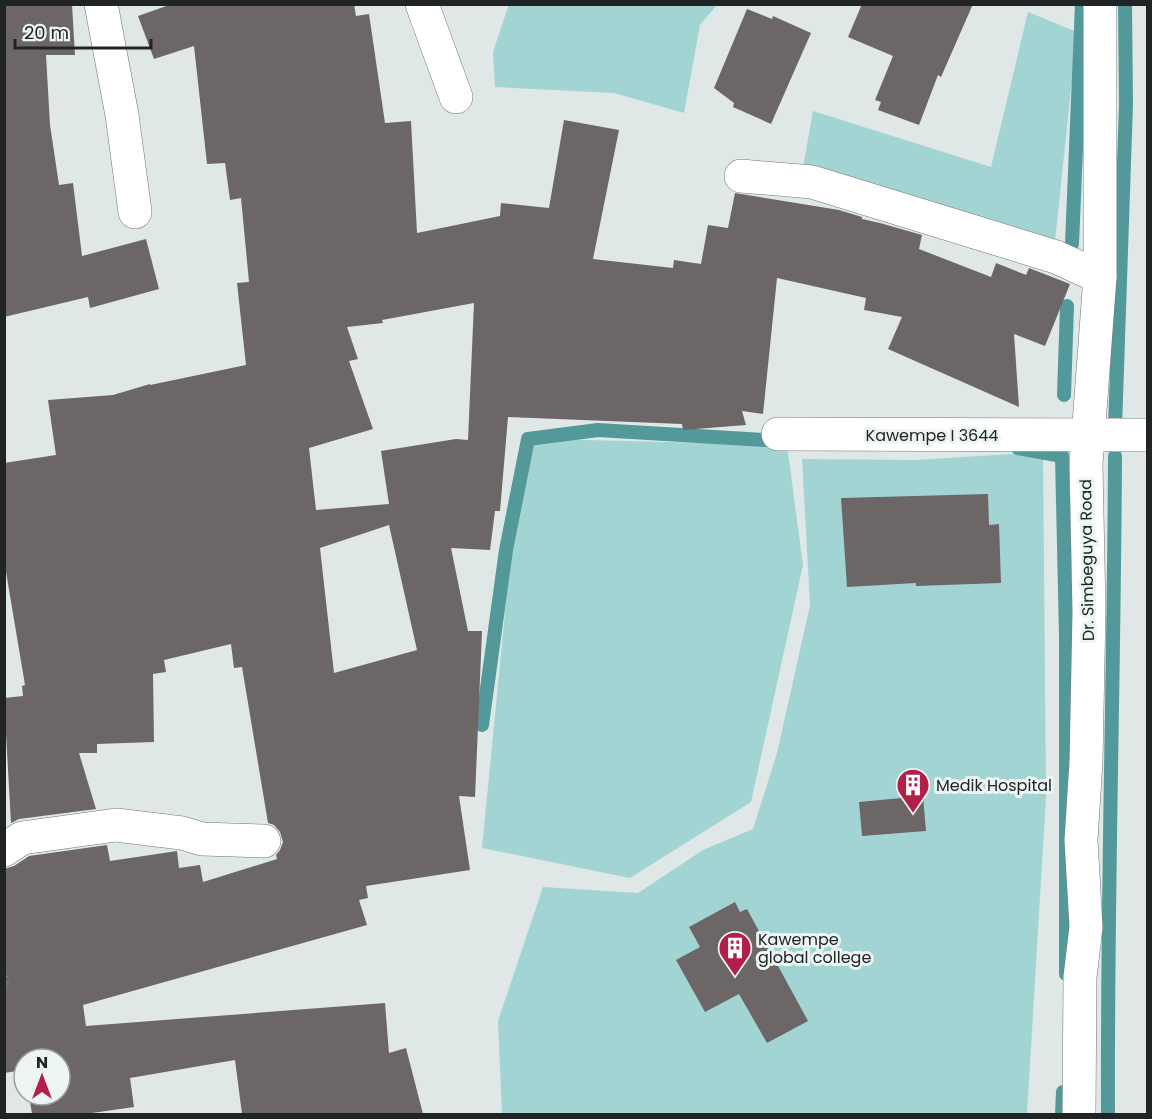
<svg xmlns="http://www.w3.org/2000/svg" width="1152" height="1119" viewBox="0 0 1152 1119" font-family="Poppins,sans-serif">
<style>
.green{fill:#a2d4d4}
.lines{fill:none;stroke-linecap:round;stroke-linejoin:round}
.stream{stroke:#53999a;stroke-width:14}
.building{fill:#6d6667;fill-rule:evenodd}
.minor-casing{stroke:#6f7675;stroke-width:34}
.path{stroke:#808585;stroke-width:4;stroke-dasharray:1.5 4.5;stroke-linecap:butt}
.minor{stroke:#fff;stroke-width:33}
.labels{text-anchor:middle;dominant-baseline:central;stroke-width:6;stroke-linejoin:round;paint-order:stroke}
.street-label{font-size:16px;fill:#212424;stroke:#edf4f4}
.poi-label{font-size:16px;fill:#212424;stroke:#edf4f4;text-anchor:start}
</style>
<rect width="100%" height="100%" fill="#e0e7e7"/>
<g class="green">
<path d="M509,4H717V5L700,25L684,113L614,93L495,87L493,52Z"/>
<path d="M1028,12L1077,32L1055,241L802,173L813,111L991,167Z"/>
<path d="M526,436L586,440L787,445L803,565L751,802L630,878L482,848L521,449Z"/>
<path d="M1043,452L1046,797L1027,1114H502L498,1021L543,887L638,893L703,850L753,829L777,753L810,605L802,459L916,460Z"/>
</g>
<g class="lines">
<g class="stream">
<path d="M1072,244L1082,4"/>
<path d="M1064,395L1067,306"/>
<path d="M1124,428H1115L1126,104L1125,4"/>
<path d="M1018,448L1062,456L1066,636V974"/>
<path d="M482,725L506,550L528,439L598,430L781,441"/>
<path d="M1062,1114L1063,1092"/>
<path d="M1108,1114C1107,895 1114,676 1115,456"/>
</g>
</g>
<g class="building">
<path d="M4,4H72L75,55H46L50,125L59,185L73,183L82,256L146,239L159,289L90,308L88,297L4,317Z"/>
<path d="M172,4H354L356,16L369,14L385,123L411,121L417,233L500,216L501,203L549,208L564,120L619,130L593,259L673,268L674,260L701,264L708,225L728,228L735,193L839,210L862,217V219L880,223L922,235L919,249L991,277L996,263L1026,275L1029,268L1070,284L1045,346L1014,334L1019,407L888,349L902,317L864,310L866,298L777,278L763,414L742,411L746,425L683,430L682,424L508,417L500,511H495L490,550L451,548L468,631H482L475,797L459,796L470,870L366,886L368,898L359,900L367,925L83,1005L86,1026L385,1003L389,1053L406,1048L423,1114H242L235,1060L130,1078L134,1107L85,1114H32L29,1095H60V1059H24V1070L4,1073V869L14,866L29,856L107,845L110,861L177,851L179,868L200,865L203,882L277,859L276,855L280,850L283,842L280,832L274,825L268,823L242,667L234,668L231,644L164,660L166,672L153,674L154,742L97,744V753H79L96,809L19,819L11,823L4,698L23,696L22,686L25,685L4,560V463L56,455L48,400L113,395L150,384V385L246,365L237,283L249,282L241,198L230,200L225,163L207,164L194,46L154,59L138,16ZM474,303L468,440L456,439L381,451L389,504L316,510L309,448L373,429L349,361L358,359L347,327L383,323L382,320ZM389,525L417,650L334,673L320,548Z"/>
<path d="M862,4H973L941,77L938,75L919,125L878,110L881,102L875,100L893,56L848,37Z"/>
<path d="M747,9L772,19L773,16L811,33L771,124L733,107L734,103L714,88Z"/>
<path d="M988,494L989,525L999,524L1001,583L916,586V583L847,587L841,498Z"/>
<path d="M923,796L926,831L862,836L859,802Z"/>
<path d="M735,902L740,912L747,909L808,1021L767,1043L739,994L705,1012L676,960L700,947L689,927Z"/>
</g>
<g class="lines">
<g class="minor-casing">
<g id="minor">
<path d="M101,4L122,115L135,212"/>
<path d="M422,4L456,97"/>
<path d="M741,176L812,182L1056,257L1100,277"/>
<path d="M778,434L1148,435"/>
<path d="M4,850L22,838L116,825L182,833L202,839L264,841"/>
<path d="M1079,1114L1080,977L1086,927L1081,840L1086,762L1089,611L1086,464L1100,277V4"/>
</g>
</g>
<path class="path" d="M4,970L8,986H4"/>
<use href="#minor" class="minor"/>
</g>
<defs>
<g id="building-pin" transform="scale(1.725)"><path d="M0 17L-7.5 6A9.5 9.5 0 1 1 7.5 6Z" fill="#b22049" stroke="#edf4f4"/><path d="M-4-6H4V6H1V3H-1V6H-4ZM-2.5-4.3h1.7v1.8h-1.7ZM.8-4.3h1.7v1.8H.8ZM-2.5-1h1.7V.8h-1.7ZM.8-1h1.7V.8H.8Z" fill="#fff"/></g>
</defs>
<g fill-rule="evenodd">
<use href="#building-pin" x="913" y="785"/>
<use href="#building-pin" x="735" y="948"/>
</g>
<g class="labels">
<g class="street-label">
<text x="932" y="435">Kawempe I 3644</text>
<text transform="translate(1087 560) rotate(-91)">Dr. Simbeguya Road</text>
</g>
<g class="poi-label">
<text x="936" y="785">Medik Hospital</text>
<text x="758" y="939">Kawempe<tspan x="758" dy="18">global college</tspan></text>
</g>
</g>
<rect width="1152" height="1119" fill="none" stroke="#212424" stroke-width="12"/>
<g transform="translate(42 1077)"><circle r="28" fill="#edf4f4" stroke="#9ba1a1" stroke-width="1.5"/>
<path d="M0-4.5L10 22L0 15L-10 22Z" fill="#b22049"/>
<text y="-9" font-size="16" font-weight="bold" text-anchor="middle" fill="#212424">N</text>
</g>
<path d="M15 39v9h136v-9" fill="none" stroke="#212424" stroke-width="3"/>
<text x="24" y="39" font-size="18" fill="#212424" stroke="#edf4f4" stroke-width="4.5" paint-order="stroke">20 m</text>
</svg>
